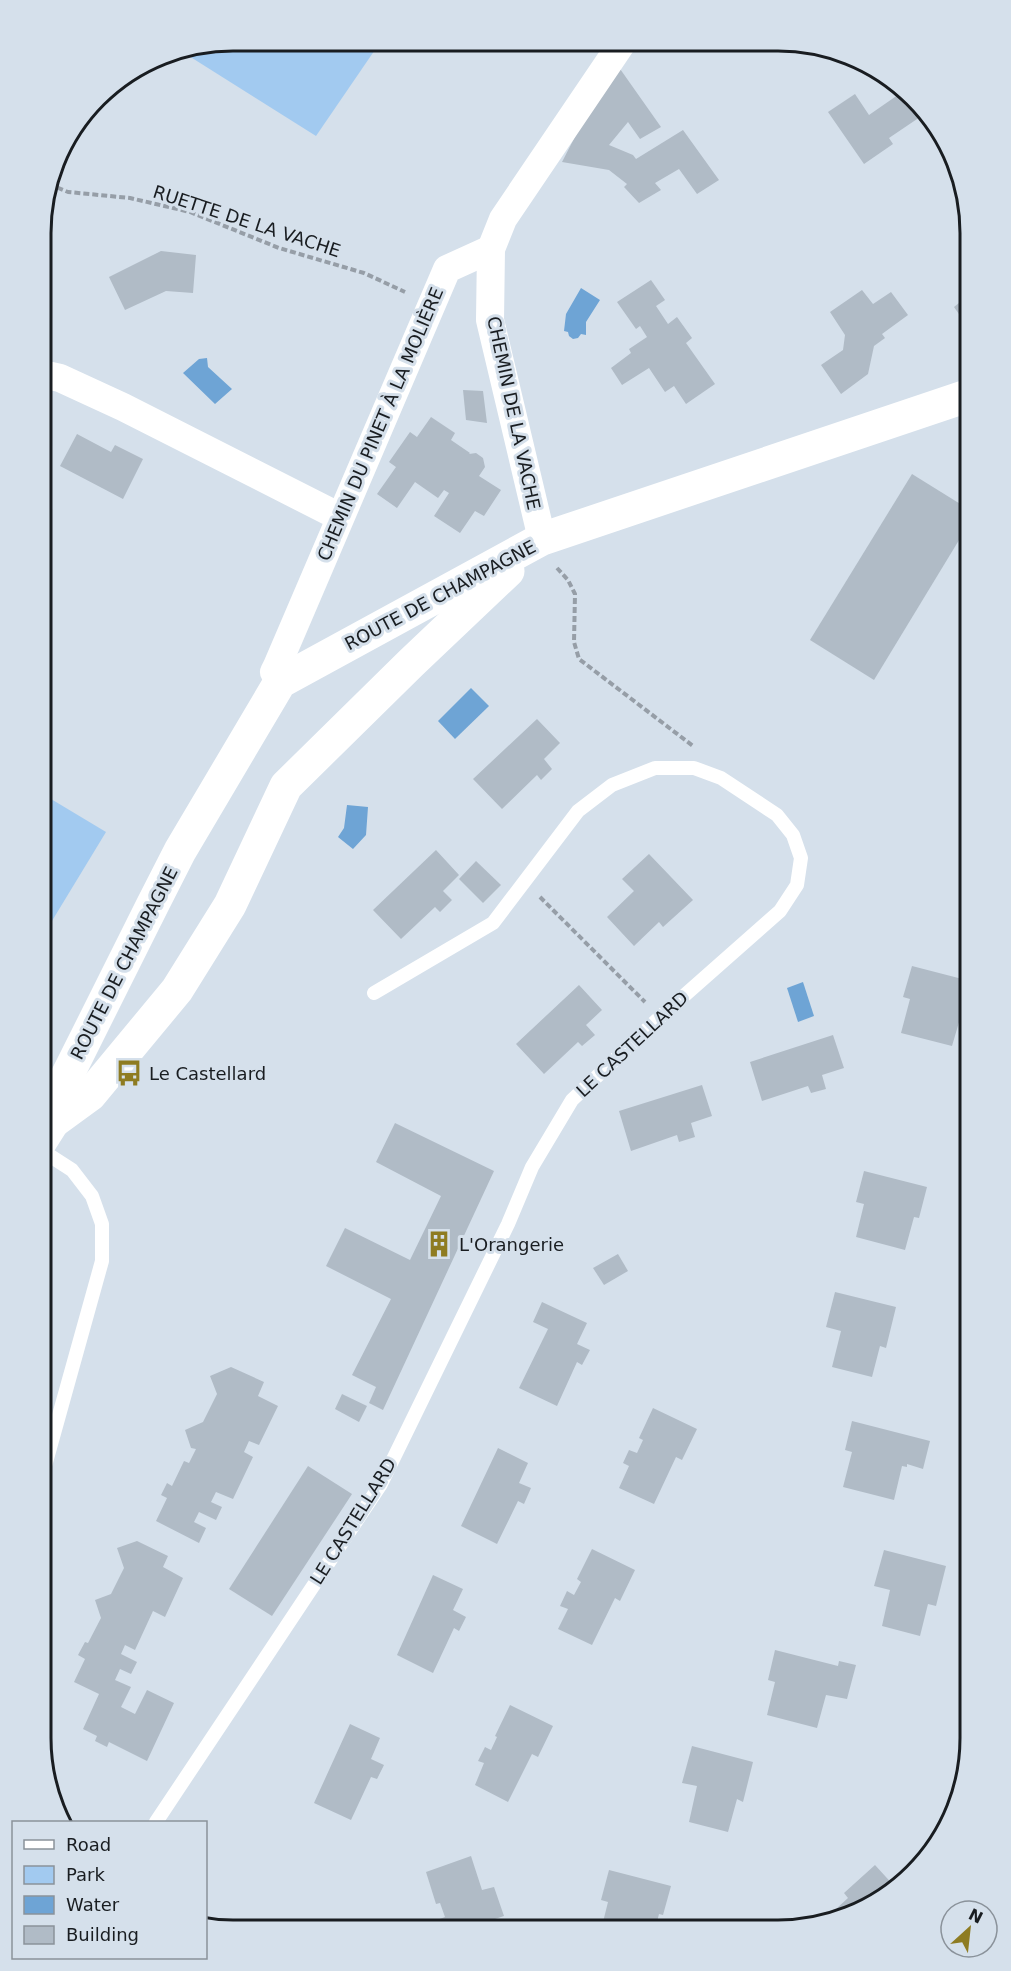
<svg xmlns="http://www.w3.org/2000/svg" width="1011" height="1971" viewBox="0 0 1011 1971" font-family="'DejaVu Sans',sans-serif">
<style>
.green{fill:#a2caf0}
.water{fill:#6ea4d5}
.building{fill:#b0bbc6}
.lines{fill:none;stroke-linecap:round;stroke-linejoin:round}
.path{stroke:#969ea7;stroke-width:4;stroke-dasharray:6 3;stroke-linecap:butt}
.service{stroke:#fff;stroke-width:14}
.minor{stroke:#fff;stroke-width:28}
.tertiary{stroke:#fff;stroke-width:33}
.labels{text-anchor:middle;dominant-baseline:central;stroke-width:6;stroke-linejoin:round;paint-order:stroke}
.street-label{font-size:18px;fill:#191d21;stroke:#d5e0eb}
.poi-label{font-size:18px;fill:#191d21;stroke:#d5e0eb;text-anchor:start}
.rim{fill:none;stroke:#191d21;stroke-width:3}
</style>
<rect width="100%" height="100%" fill="#d5e0eb"/>
<g class="green">
<path d="M233,41H381L316,136L181,51Z"/>
<path d="M41,793L106,832L41,939Z"/>
<path d="M41,1270L49,1327L41,1353Z"/>
</g>
<g class="water">
<path d="M581,288L600,300L586,322V335L581,334L578,338L573,339L569,336L568,332L564,331L566,314Z"/>
<path d="M207,358L208,367L232,389L215,404L183,373L199,359Z"/>
<path d="M471,688L489,706L455,739L438,721Z"/>
<path d="M347,805L368,807L366,835L353,849L338,837L344,828Z"/>
<path d="M803,982L814,1016L798,1022L787,988Z"/>
</g>
<g class="building">
<path d="M618,66L661,127L640,139L628,122L609,145L633,155L636,159L683,130L719,180L697,194L679,169L655,183L661,190L639,203L624,187L627,184L609,170L562,162L578,131Z"/>
<path d="M905,90L923,115L889,138L893,144L864,164L828,112L855,94L869,115Z"/>
<path d="M161,251L196,255L193,293L166,291L125,310L109,277Z"/>
<path d="M651,280L665,300L656,306L668,324L677,317L692,338L686,343L715,384L686,404L674,386L665,392L649,368L622,385L611,368L631,353L629,349L647,337L640,326L636,329L617,302Z"/>
<path d="M862,290L873,304L891,292L908,315L882,334L885,338L874,346L868,374L841,394L821,365L843,350L845,335L830,312Z"/>
<path d="M970,294V330L954,307Z"/>
<path d="M463,390L483,391L487,423L466,420Z"/>
<path d="M431,417L455,433L451,440L470,453L469,454L476,453L483,458L485,467L479,476L501,490L484,516L475,511L460,533L434,516L449,493L444,490L438,498L415,482L397,508L377,494L396,467L389,462L410,432L417,437Z"/>
<path d="M77,434L111,452L115,445L143,459L123,499L60,466Z"/>
<path d="M912,474L970,510V522L874,680L810,640Z"/>
<path d="M537,719L560,743L544,759L552,769L541,780L537,775L502,809L473,779Z"/>
<path d="M436,850L459,875L443,891L452,900L440,912L435,907L401,939L373,910Z"/>
<path d="M649,854L693,900L663,927L659,922L634,946L607,917L634,891L622,879Z"/>
<path d="M476,861L501,885L483,903L459,879Z"/>
<path d="M912,966L970,981V1014L962,1012L952,1046L901,1033L910,999L903,997Z"/>
<path d="M579,985L602,1010L586,1025L595,1035L582,1046L578,1042L544,1074L516,1044Z"/>
<path d="M833,1035L844,1068L822,1075L826,1089L811,1093L808,1086L762,1101L750,1062Z"/>
<path d="M702,1085L712,1116L691,1123L695,1137L679,1142L677,1135L631,1151L619,1111Z"/>
<path d="M395,1123L494,1171L383,1410L369,1403L376,1387L352,1375L391,1299L326,1266L345,1228L410,1260L441,1196L376,1162Z"/>
<path d="M864,1171L927,1187L919,1218L914,1217L905,1250L856,1237L864,1204L856,1202Z"/>
<path d="M618,1254L628,1271L604,1285L593,1268Z"/>
<path d="M835,1292L896,1307L886,1348L880,1346L872,1377L832,1367L841,1331L826,1327Z"/>
<path d="M542,1302L587,1323L577,1344L590,1350L582,1365L577,1362L557,1406L519,1388L548,1329L533,1322Z"/>
<path d="M231,1367L264,1382L258,1396L278,1406L259,1445L249,1441L244,1452L253,1457L233,1499L216,1492L211,1502L222,1507L216,1520L199,1512L194,1522L206,1528L199,1543L156,1521L167,1498L161,1495L167,1483L172,1486L184,1461L189,1463L196,1449L191,1448L185,1430L203,1422L217,1394L210,1376Z"/>
<path d="M342,1394L367,1406L359,1422L335,1409Z"/>
<path d="M653,1408L697,1429L682,1460L676,1457L654,1504L619,1488L629,1466L623,1463L629,1450L637,1453L643,1440L639,1438Z"/>
<path d="M852,1421L930,1441L923,1469L907,1464V1467L902,1466L894,1500L843,1487L852,1452L845,1450Z"/>
<path d="M498,1448L528,1463L519,1483L531,1488L524,1504L518,1501L497,1544L461,1526Z"/>
<path d="M308,1466L352,1494L272,1616L229,1589Z"/>
<path d="M137,1541L168,1556L163,1567L183,1578L165,1617L153,1611L135,1650L125,1645L121,1654L137,1662L131,1674L120,1669L115,1680L131,1687L121,1707L135,1714L147,1690L174,1703L147,1761L109,1742L107,1747L95,1741L97,1736L83,1729L99,1694L74,1682L85,1659L78,1655L85,1642L88,1643L101,1618L95,1600L111,1594L124,1568L117,1548Z"/>
<path d="M592,1549L635,1570L620,1601L615,1598L592,1645L558,1629L568,1609L560,1606L567,1591L574,1595L581,1582L577,1579Z"/>
<path d="M884,1550L946,1566L936,1606L928,1604L920,1636L882,1626L890,1590L874,1586Z"/>
<path d="M433,1575L463,1589L453,1610L466,1617L459,1631L454,1628L433,1673L397,1655Z"/>
<path d="M775,1650L838,1666L839,1661L856,1665L847,1699L826,1695L817,1728L767,1715L775,1682L768,1680Z"/>
<path d="M510,1705L553,1726L538,1757L532,1754L508,1802L475,1785L484,1763L478,1761L485,1747L491,1750L497,1737L495,1736Z"/>
<path d="M350,1724L380,1738L371,1759L384,1765L377,1779L371,1777L351,1820L314,1803Z"/>
<path d="M692,1746L753,1762L743,1802L737,1799L728,1832L689,1822L697,1786L682,1783Z"/>
<path d="M471,1856L482,1890L494,1887L504,1916L486,1922L489,1930L440,1929L437,1920L445,1917L440,1903L436,1904L426,1872Z"/>
<path d="M875,1865L896,1888L885,1898L840,1920L827,1923L824,1920L848,1898L844,1893Z"/>
<path d="M609,1870L671,1886L663,1915L659,1914L655,1930H601L608,1902L601,1900Z"/>
</g>
<g class="lines">
<g class="path">
<path d="M49,184L68,192L130,198L190,212L279,248L364,273L405,292"/>
<path d="M557,568L568,580L575,594L574,642L579,659L693,746"/>
<path d="M540,897L645,1002"/>
</g>
<g class="service">
<path d="M41,1480L102,1261V1224L92,1196L72,1170L41,1150"/>
<path d="M156,1822L381,1484L508,1224L532,1167L572,1100L660,1017L780,911L797,885L801,858L793,835L777,815L721,778L694,768H655L612,785L578,811L493,923L374,993"/>
</g>
<g class="minor">
<path d="M42,374L60,378L123,407L340,517"/>
<path d="M542,539L490,320L491,249L503,219L622,43"/>
<path d="M280,682L274,672L277,666L447,269L491,249"/>
</g>
<g class="tertiary">
<path d="M53,1122L90,1095L177,990L230,905L286,786L411,663L508,571"/>
<path d="M41,1141L53,1122L65,1080L153,904L180,851L280,682L542,539L970,395"/>
</g>
</g>
<defs>
<g id="bus-bare" transform="scale(2.07)"><path d="M-5-6H5V4H4V6H2V4H-2V6H-4V4H-5ZM-3.5-4V0h7V-4ZM-3.5 1.2v1.5H-2V1.2ZM2 1.2v1.5H3.5V1.2Z" fill="#8e7c22" stroke="#d5e0eb" stroke-width="2.5" paint-order="stroke"/></g>
<g id="building-bare" transform="scale(2.07)"><path d="M-4-6H4V6H1V3H-1V6H-4ZM-2.5-4.3h1.7v1.8h-1.7ZM.8-4.3h1.7v1.8H.8ZM-2.5-1h1.7V.8h-1.7ZM.8-1h1.7V.8H.8Z" fill="#8e7c22" stroke="#d5e0eb" stroke-width="2.5" paint-order="stroke"/></g>
</defs>
<g fill-rule="evenodd">
<use href="#bus-bare" x="129" y="1073"/>
<use href="#building-bare" x="439" y="1244"/>
</g>
<g class="labels">
<g class="street-label">
<text transform="translate(247 221) rotate(18)">RUETTE DE LA VACHE</text>
<text transform="translate(514 413) rotate(78)">CHEMIN DE LA VACHE</text>
<text transform="translate(380 424) rotate(-67)">CHEMIN DU PINET À LA MOLIÈRE</text>
<text transform="translate(440 595) rotate(-28)">ROUTE DE CHAMPAGNE</text>
<text transform="translate(124 963) rotate(-63)">ROUTE DE CHAMPAGNE</text>
<text transform="translate(632 1044) rotate(-43)">LE CASTELLARD</text>
<text transform="translate(353 1521) rotate(-58)">LE CASTELLARD</text>
</g>
<g class="poi-label">
<text x="149" y="1073">Le Castellard</text>
<text x="459" y="1244">L'Orangerie</text>
</g>
</g>
<path d="M0 0H1011V1971H0ZM233 51H778A182 182 0 0 1 960 233V1738A182 182 0 0 1 778 1920H233A182 182 0 0 1 51 1738V233A182 182 0 0 1 233 51Z" fill="#d5e0eb" fill-rule="evenodd"/>
<path class="rim" d="M233 51H778A182 182 0 0 1 960 233V1738A182 182 0 0 1 778 1920H233A182 182 0 0 1 51 1738V233A182 182 0 0 1 233 51Z"/>
<rect x="12" y="1821" width="195" height="138" fill="#d5e0eb" stroke="#8a929a" stroke-width="1.5"/>
<rect x="24" y="1840" width="30" height="9" fill="#ffffff" stroke="#8a929a" stroke-width="1.5"/>
<text x="66" y="1851" font-size="18" fill="#191d21">Road</text>
<rect x="24" y="1866" width="30" height="18" fill="#a2caf0" stroke="#8a929a" stroke-width="1.5"/>
<text x="66" y="1881" font-size="18" fill="#191d21">Park</text>
<rect x="24" y="1896" width="30" height="18" fill="#6ea4d5" stroke="#8a929a" stroke-width="1.5"/>
<text x="66" y="1911" font-size="18" fill="#191d21">Water</text>
<rect x="24" y="1926" width="30" height="18" fill="#b0bbc6" stroke="#8a929a" stroke-width="1.5"/>
<text x="66" y="1941" font-size="18" fill="#191d21">Building</text>
<g transform="translate(969 1929) rotate(27)"><circle r="28" fill="#d5e0eb" stroke="#8a929a" stroke-width="1.5"/>
<path d="M0-4.5L10 22L0 15L-10 22Z" fill="#8e7c22"/>
<text y="-9" font-size="16" font-weight="bold" text-anchor="middle" fill="#191d21">N</text>
</g>
</svg>
